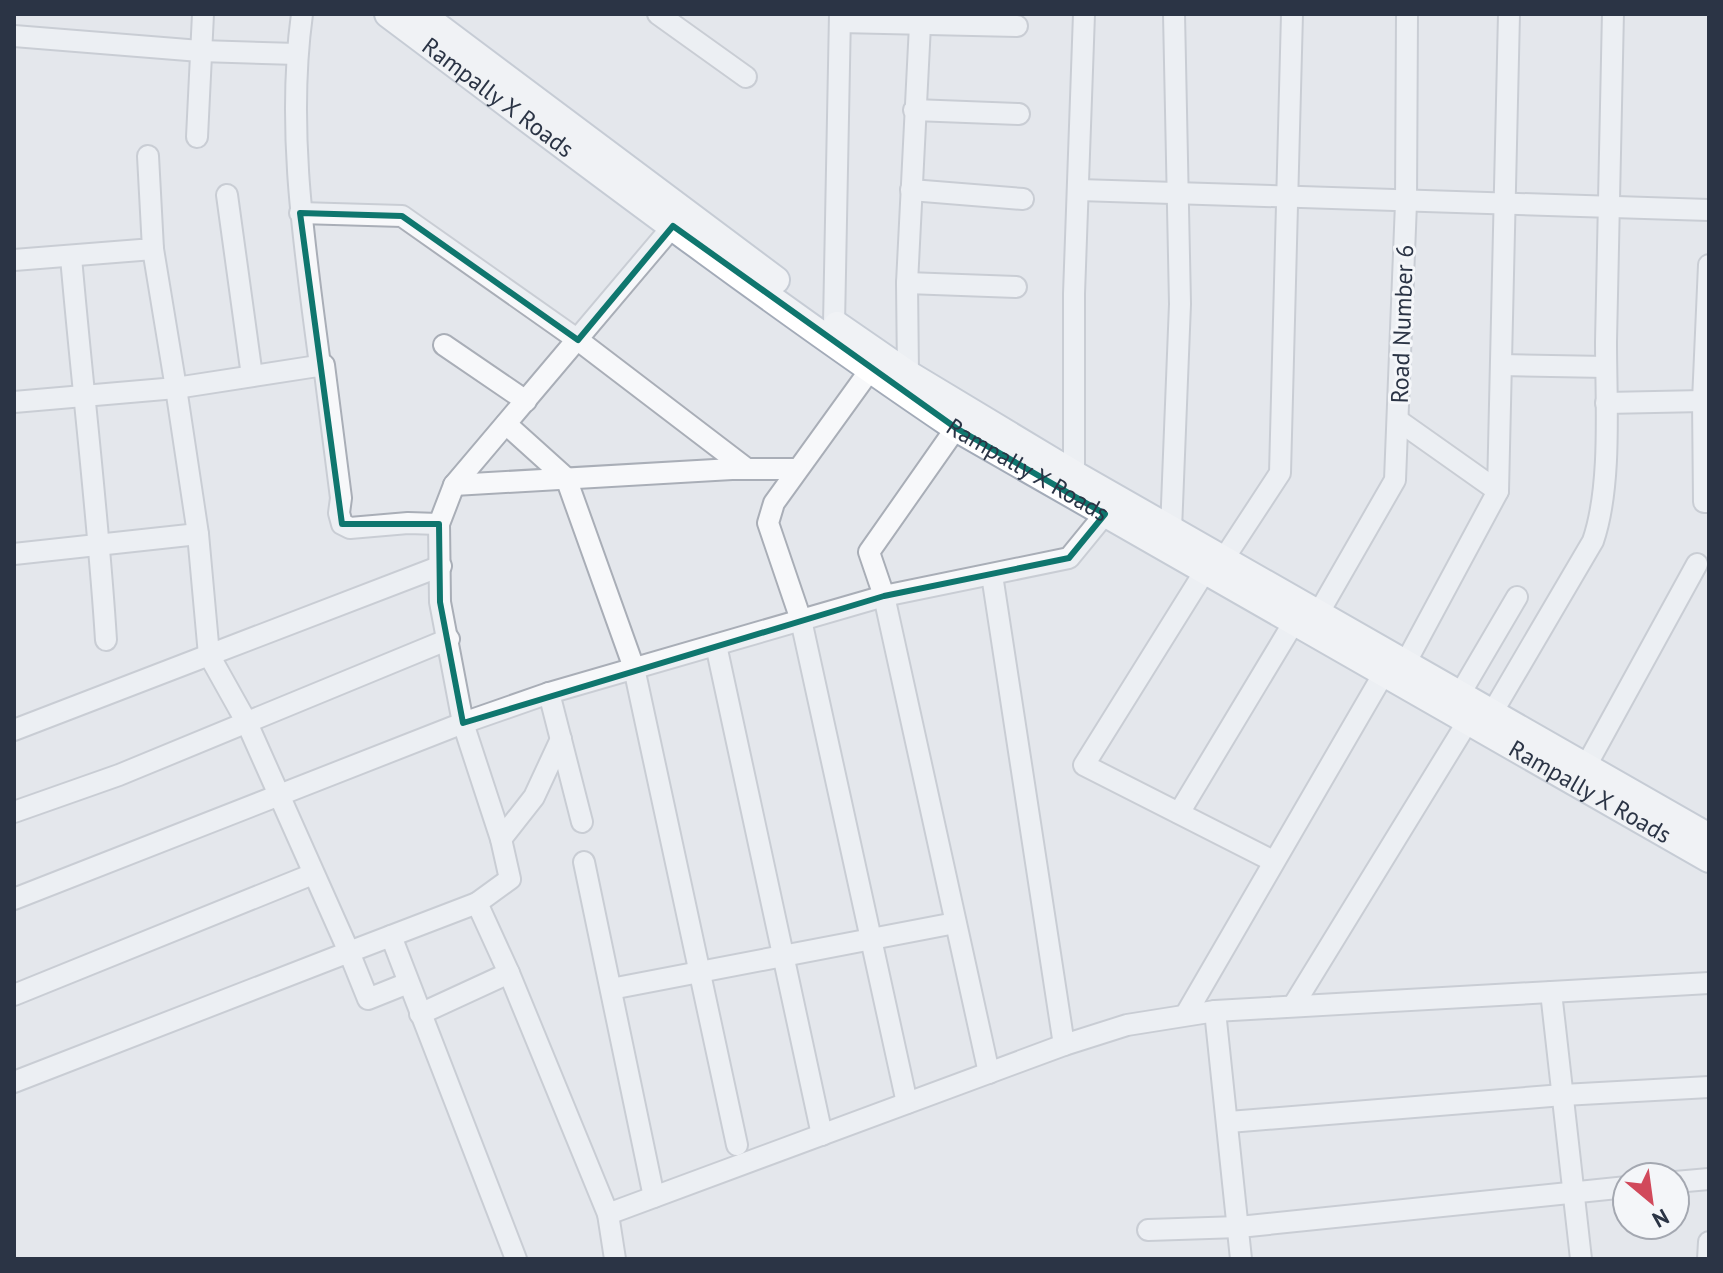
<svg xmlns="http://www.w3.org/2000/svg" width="1723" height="1273" viewBox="0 0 1723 1273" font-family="'PT Sans',sans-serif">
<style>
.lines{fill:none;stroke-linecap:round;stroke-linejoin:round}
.minor-casing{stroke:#a9aeb7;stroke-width:24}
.major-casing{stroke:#a3abb8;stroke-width:30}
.minor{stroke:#f7f8fa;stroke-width:20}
.major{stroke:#fff;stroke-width:26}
.marked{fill:none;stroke:#0f766e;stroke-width:6;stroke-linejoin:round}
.labels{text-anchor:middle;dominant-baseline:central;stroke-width:6;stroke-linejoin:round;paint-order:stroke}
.street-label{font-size:24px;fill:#2b3445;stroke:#f4f6f9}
</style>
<rect width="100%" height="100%" fill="#e4e7ec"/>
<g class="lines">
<g class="minor-casing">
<g id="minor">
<path d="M302,14C286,131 305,249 320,365"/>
<path d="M658,14L746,77"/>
<path d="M840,22L1017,26"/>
<path d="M14,36L200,51L297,54"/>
<path d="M914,110L1019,114"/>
<path d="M197,137L203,14"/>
<path d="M911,190L1023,199"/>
<path d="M1079,190L1709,210"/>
<path d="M227,195L252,376"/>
<path d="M300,213L402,216L578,340L747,469"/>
<path d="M71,257C82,385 98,512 106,640"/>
<path d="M14,260L153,249L148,156"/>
<path d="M1709,265L1703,401L1704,502H1709"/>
<path d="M907,283L1016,287"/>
<path d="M834,324L840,14"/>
<path d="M444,345L526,401"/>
<path d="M1501,365L1606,367"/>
<path d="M870,370L774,503L768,523L801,620L907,1103"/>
<path d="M908,374L907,283L920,25"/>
<path d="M14,402L176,388L153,249"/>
<path d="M1606,403L1703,401"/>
<path d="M1399,421L1498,491"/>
<path d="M506,424L566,478L634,668L737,1145"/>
<path d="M956,428L869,552L884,596L989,1073"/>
<path d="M1074,474V294L1084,14"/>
<path d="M454,485L732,469H797"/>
<path d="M439,524L408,523L350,528L342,524L339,513L341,498L324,365L176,388L198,534L209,655L441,566"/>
<path d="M1171,530L1180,304L1174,14"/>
<path d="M14,554L198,534"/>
<path d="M1223,560L1280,473L1292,14"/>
<path d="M1205,571L1084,765L1273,861"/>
<path d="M992,575L1064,1045"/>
<path d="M1318,614L1395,480L1406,203L1407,14"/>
<path d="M716,645L822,1135"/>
<path d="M1406,662L1498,491L1509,14"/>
<path d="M549,693L582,822"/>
<path d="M1460,694L1517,597"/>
<path d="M1492,713L1593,541C1612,486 1606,401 1606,342C1608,232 1610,123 1613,14"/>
<path d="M14,730L209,655L247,723L349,952L477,903L509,973L608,1214L615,1259"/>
<path d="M1586,766L1697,564"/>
<path d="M14,812L119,775L449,639"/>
<path d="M1179,813L1294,622"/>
<path d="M501,839L534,797L561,739"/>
<path d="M584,862L654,1197"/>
<path d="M14,899L463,723L549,693L884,596L1069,558L1105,514"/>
<path d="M477,903L510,879L501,839L463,723L440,602L439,524L454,485L673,226"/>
<path d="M391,936L516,1259"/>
<path d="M611,989L955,923"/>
<path d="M1551,992L1581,1259"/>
<path d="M14,995L313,874"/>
<path d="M1293,1006L1468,721"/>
<path d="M1215,1011L1709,983"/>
<path d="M420,1014L509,973"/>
<path d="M1186,1014L1384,673"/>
<path d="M14,1082L349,952L368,999L408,983"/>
<path d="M1229,1122L1563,1095L1709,1087"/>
<path d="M1675,1182L1709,1179"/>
<path d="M608,1214L1064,1045L1127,1025L1215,1011L1241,1259"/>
<path d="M1148,1230L1239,1227L1627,1187"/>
<path d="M1708,1259L1709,1242"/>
</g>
</g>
<g class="major-casing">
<g id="major">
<path id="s1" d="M388,14C576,155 762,297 956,428L1709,859"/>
<path d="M421,14L776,280"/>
<path d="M837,325L908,374L1074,474L1709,837"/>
</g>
</g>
<use href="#minor" class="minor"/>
<use href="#major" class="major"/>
</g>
<path d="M0 0H1723V1273H0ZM300,213L402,216L578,340L673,226L956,428L1105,514L1069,558L884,596L463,723L440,602L439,524H342Z" fill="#e4e7ec" fill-opacity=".55" fill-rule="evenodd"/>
<path class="marked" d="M300,213L402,216L578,340L673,226L956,428L1105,514L1069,558L884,596L463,723L440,602L439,524H342Z"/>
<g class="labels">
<g class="street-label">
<text stroke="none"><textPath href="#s1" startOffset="138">Rampally X Roads</textPath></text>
<text transform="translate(1402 324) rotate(-88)">Road Number 6</text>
<text stroke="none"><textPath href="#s1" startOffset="786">Rampally X Roads</textPath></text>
<text stroke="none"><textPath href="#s1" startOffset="1434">Rampally X Roads</textPath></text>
</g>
</g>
<rect width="1723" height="1273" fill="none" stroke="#2b3445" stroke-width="32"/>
<g transform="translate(1651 1201) rotate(151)"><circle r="38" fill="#f4f6f9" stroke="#a4a8b1" stroke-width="2"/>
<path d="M0-6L14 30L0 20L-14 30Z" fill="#d1495b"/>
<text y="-12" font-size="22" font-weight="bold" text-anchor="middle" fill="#2b3445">N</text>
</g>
</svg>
